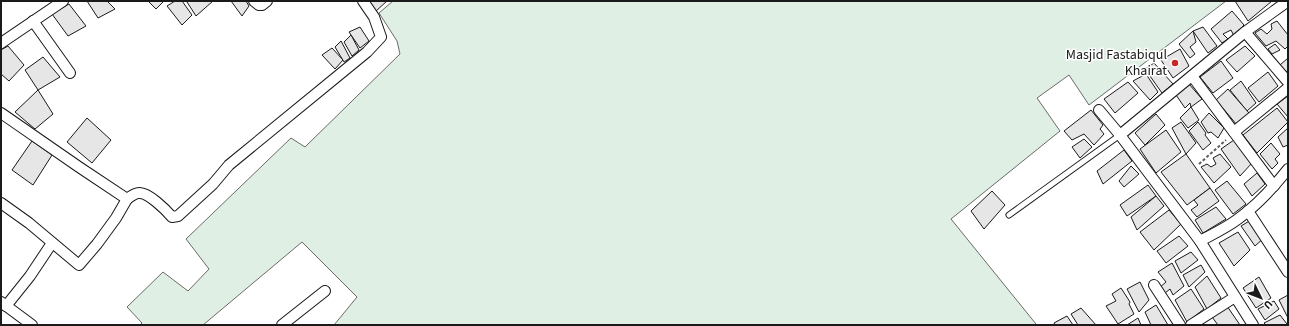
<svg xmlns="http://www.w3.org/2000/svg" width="1289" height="326" viewBox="0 0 1289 326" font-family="'Source Sans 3',sans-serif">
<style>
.green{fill:#e0efe3;stroke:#6a6a6a}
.building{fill:#e6e6e6;stroke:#1a1a1a}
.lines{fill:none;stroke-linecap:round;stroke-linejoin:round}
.service-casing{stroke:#1a1a1a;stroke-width:7}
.minor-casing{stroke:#1a1a1a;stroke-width:12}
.path{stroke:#5f5f5f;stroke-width:2;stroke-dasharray:3 2;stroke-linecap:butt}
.service{stroke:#fff;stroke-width:5}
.minor{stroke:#fff;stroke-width:10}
.poi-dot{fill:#c62828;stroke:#fff;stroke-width:1.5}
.labels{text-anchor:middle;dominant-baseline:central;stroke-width:3;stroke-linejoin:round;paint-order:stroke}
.poi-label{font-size:14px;fill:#1a1a1a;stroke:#fff;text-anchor:end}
</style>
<rect width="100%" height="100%" fill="#fff"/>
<path class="green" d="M393,1H1226L1089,105L1069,75L1037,98L1060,131L951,219L1036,324L1034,325H334L357,297L302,242L203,325H140L142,323L127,307L163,272L188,291L209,269L186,239L291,138L305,147L400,54L397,41L379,13Z"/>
<g class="building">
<path d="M87,1H107L115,9L98,18Z"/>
<path d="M148,1H164L156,9Z"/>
<path d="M175,1H182L192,15L182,25L167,6Z"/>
<path d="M188,1H213L196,16L187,2Z"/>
<path d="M231,1H246L249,6L242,16Z"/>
<path d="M369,1H387L376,11Z"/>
<path d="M1235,1H1272L1248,21Z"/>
<path d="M69,4L86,26L68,36L52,14Z"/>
<path d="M1232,11L1244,25L1234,36L1231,30L1223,34L1228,39L1222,43L1211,29Z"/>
<path d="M1277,21L1288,35V46L1285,49L1276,41L1266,46L1255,33L1261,29L1267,34L1272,29L1271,24Z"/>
<path d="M360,27L369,41L360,48L349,32Z"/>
<path d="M1203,27L1217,46L1208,53L1193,31Z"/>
<path d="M1193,31L1196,42L1190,47L1195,54L1190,58L1179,44Z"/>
<path d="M351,35L359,50L352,56L344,42Z"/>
<path d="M341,41L350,58L344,62L335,47Z"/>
<path d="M1275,44L1280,50L1272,54L1268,49Z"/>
<path d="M8,46L24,65L9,81L1,74V50Z"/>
<path d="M1245,46L1255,56L1237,72L1226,60Z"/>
<path d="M332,48L343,60L335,69L322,55Z"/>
<path d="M1180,49L1189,66L1173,78L1161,60Z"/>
<path d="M43,57L60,77L38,90L25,70Z"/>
<path d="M1288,58V73L1280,65Z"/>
<path d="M1221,61L1233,78L1213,93L1200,77Z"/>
<path d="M1154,63L1173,84L1162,93L1145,69Z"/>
<path d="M1268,72L1278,86L1259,102L1248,88Z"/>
<path d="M1146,74L1158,92L1150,100L1133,81Z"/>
<path d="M1241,81L1256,103L1247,111L1230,90Z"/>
<path d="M1128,82L1138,93L1115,113L1104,99Z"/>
<path d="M1189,84L1202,99L1191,107L1190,103L1185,108L1176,95Z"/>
<path d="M1228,89L1249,113L1237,125L1216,100Z"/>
<path d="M38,90L53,114L35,129L15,112Z"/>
<path d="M1288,96V117L1277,104Z"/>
<path d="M1191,107L1199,120L1188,128L1180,118Z"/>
<path d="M1277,108L1288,122L1257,153L1243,135Z"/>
<path d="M1091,110L1103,125L1100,129L1104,134L1094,145L1084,134L1072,140L1064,131Z"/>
<path d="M1209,113L1224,128L1218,138L1211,132L1208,133L1201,122Z"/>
<path d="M1156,114L1165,125L1145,145L1135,133Z"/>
<path d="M87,118L111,140L92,163L67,142Z"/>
<path d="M1181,122L1196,143L1186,154L1172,128Z"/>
<path d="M1198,122L1206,133L1205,135L1211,143L1203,150L1189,131Z"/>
<path d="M1288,128V145L1283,147L1278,137Z"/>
<path d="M1166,130L1181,152L1156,173L1140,149Z"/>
<path d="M1084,139L1092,147L1080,158L1072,147Z"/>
<path d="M1234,140L1252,163L1240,176L1221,149Z"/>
<path d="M32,141L52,155L33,185L12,170Z"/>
<path d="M1271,143L1280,154L1275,159L1278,163L1272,169L1260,154Z"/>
<path d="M1124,150L1132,161L1103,184L1097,171Z"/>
<path d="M1186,154L1210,188L1187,205L1161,172Z"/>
<path d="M1220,154L1231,167L1214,183L1201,167L1207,164L1211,167L1216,164L1213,158Z"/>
<path d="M1131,166L1139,174L1124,187L1119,181Z"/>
<path d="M1257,173L1265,184L1252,196L1244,184Z"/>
<path d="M1227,181L1246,204L1233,214L1215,190Z"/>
<path d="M1148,185L1156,196L1127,216L1120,205Z"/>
<path d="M1210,188L1219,201L1197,217L1191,210L1198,205L1194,200Z"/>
<path d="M992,191L1005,205L984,229L971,211Z"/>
<path d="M1156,196L1164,206L1137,230L1131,217Z"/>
<path d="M1216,207L1226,219L1203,233L1195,220Z"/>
<path d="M1169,210L1181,224L1154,250L1140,232Z"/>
<path d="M1251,220L1266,236L1255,246L1241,226Z"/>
<path d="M1238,232L1250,250L1234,266L1219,243Z"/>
<path d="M1179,236L1188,246L1166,263L1157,251Z"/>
<path d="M1191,252L1198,260L1181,273L1175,261Z"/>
<path d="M1172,263L1184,286L1173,295L1170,289L1165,293L1159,288L1166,282L1158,272Z"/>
<path d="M1201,265L1205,272L1189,287L1183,275Z"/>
<path d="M1207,276L1221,298L1207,309L1195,287Z"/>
<path d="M1259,277L1271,298L1256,308L1243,288Z"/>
<path d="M1140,282L1149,300L1139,312L1127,289Z"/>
<path d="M1121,288L1130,302L1129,304L1134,314L1118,324L1106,306L1116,301L1112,294Z"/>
<path d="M1191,289L1204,309L1187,322L1175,300Z"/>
<path d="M1288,295V318L1279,300Z"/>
<path d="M1274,301L1279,309L1265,320L1258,309Z"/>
<path d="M1156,305L1168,325H1151L1145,312Z"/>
<path d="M1227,306L1240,325H1218L1212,317Z"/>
<path d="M1081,308L1096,325H1078L1071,314Z"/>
<path d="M1280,315L1287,324L1286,325H1266L1264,323Z"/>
<path d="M1067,316L1073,325H1055L1054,323Z"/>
<path d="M1138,318L1141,325H1127Z"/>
</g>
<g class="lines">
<g class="service-casing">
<path id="service" d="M1009,215L1120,135"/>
</g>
<g class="minor-casing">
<g id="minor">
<path d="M254,1L259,5H262L267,1"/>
<path d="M33,21L70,73"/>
<path d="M1245,32L1288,82"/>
<path d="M1,43L63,1"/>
<path d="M1192,76L1274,186"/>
<path d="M1099,110L1120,135L1200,241L1253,325"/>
<path d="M1,113L79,167L127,199C131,196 135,193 139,193C148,192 166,210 172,217L178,216L213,184L229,165L367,52L381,37L374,17L363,1"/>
<path d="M1234,132L1288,88"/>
<path d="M1120,135L1245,32L1288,1"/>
<path d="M1,203L29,223L79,265L97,244L116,218L127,199"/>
<path d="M1248,211L1288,272"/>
<path d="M1200,241C1213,234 1226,228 1238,219C1257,205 1273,188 1288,169"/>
<path d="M1154,285L1180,325"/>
<path d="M1,302L32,325"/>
<path d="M6,306L30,276L52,243"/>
<path d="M282,325L325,291"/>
<path d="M1191,325L1235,297"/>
</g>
</g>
<path class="path" d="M1199,164L1226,140"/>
<use href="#service" class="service"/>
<use href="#minor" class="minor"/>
</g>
<circle class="poi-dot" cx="1175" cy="63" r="4"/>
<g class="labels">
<g class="poi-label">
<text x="1167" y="55">Masjid Fastabiqul<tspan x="1167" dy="16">Khairat</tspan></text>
</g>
</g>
<rect width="1289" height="326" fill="none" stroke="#1a1a1a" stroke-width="4"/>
<g transform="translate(1261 298) rotate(133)" stroke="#ffffff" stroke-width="3" paint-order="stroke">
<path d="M0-3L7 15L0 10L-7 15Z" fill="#1a1a1a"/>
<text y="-6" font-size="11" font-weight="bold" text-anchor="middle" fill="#1a1a1a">U</text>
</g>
</svg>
